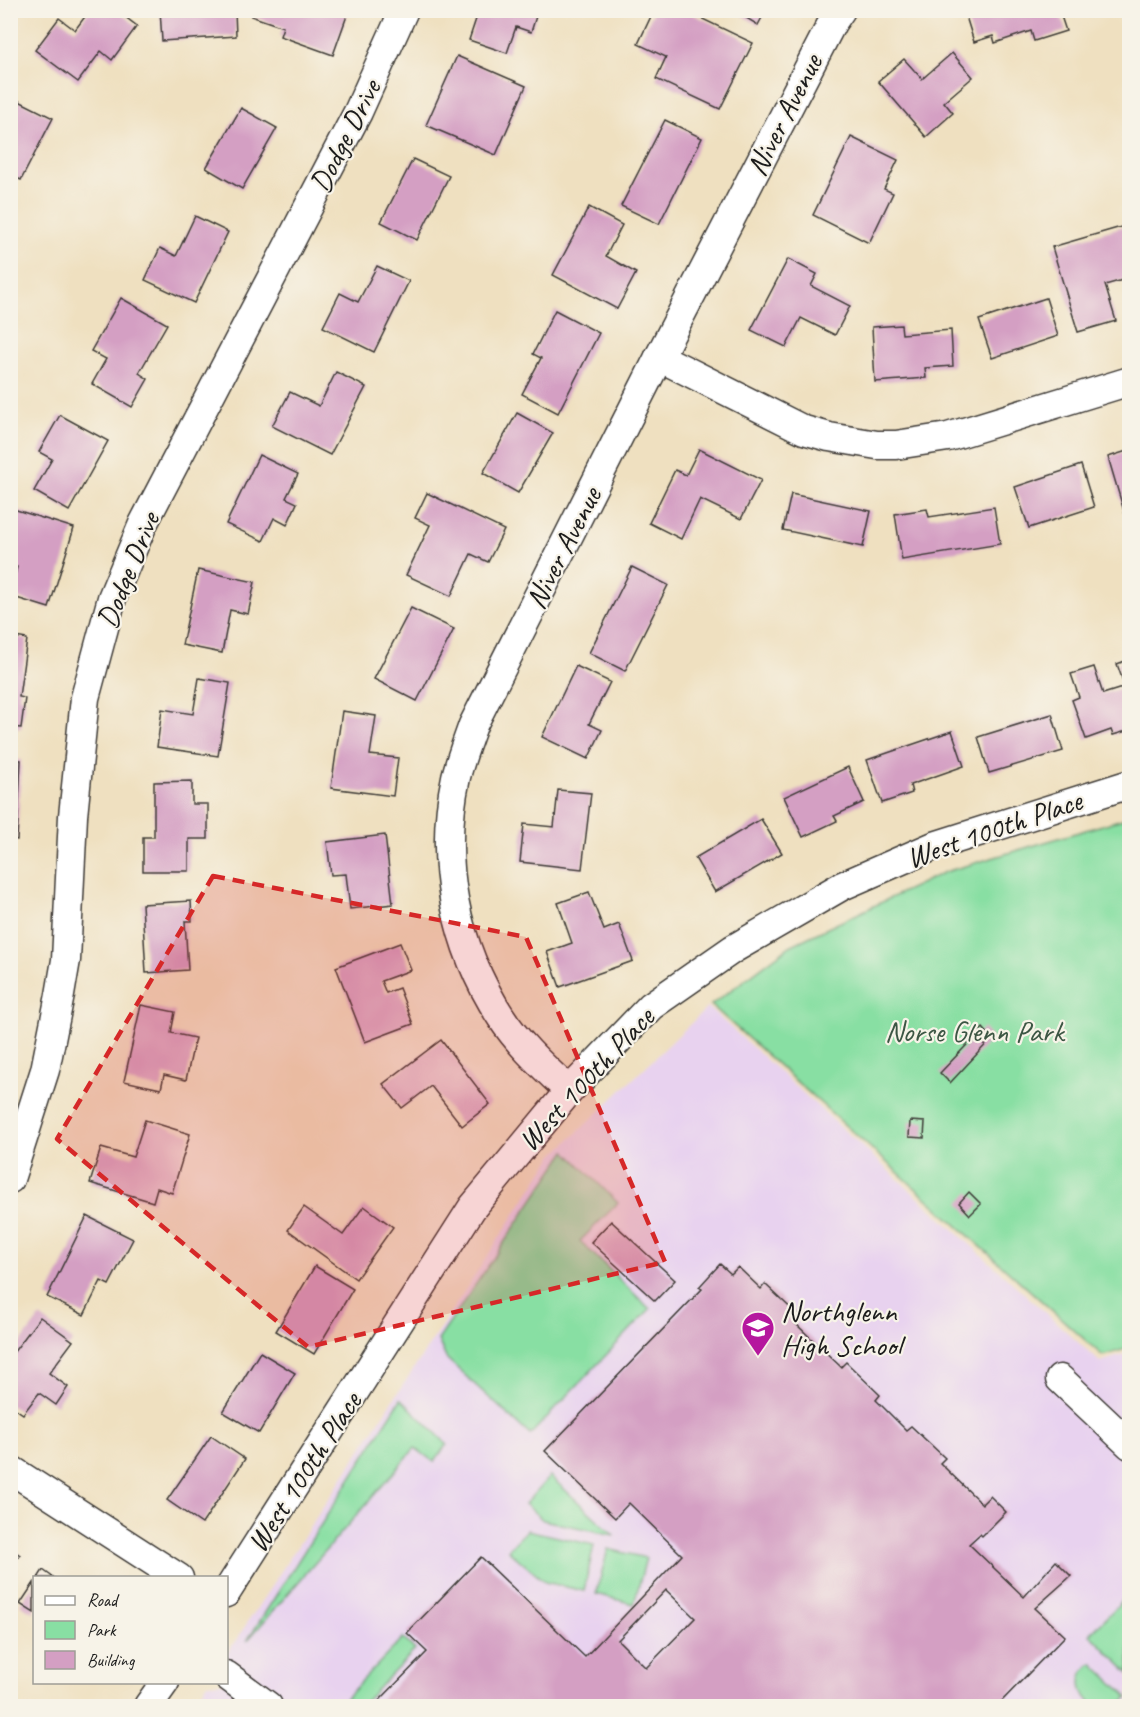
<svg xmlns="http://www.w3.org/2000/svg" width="1140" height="1717" viewBox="0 0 1140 1717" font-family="Caveat,sans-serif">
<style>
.built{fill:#e8d2ef}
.green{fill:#88dfa3;stroke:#527e60;stroke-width:1.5}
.building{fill:#d49fc3;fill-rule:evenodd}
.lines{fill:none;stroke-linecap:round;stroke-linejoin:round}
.minor-casing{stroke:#3c3935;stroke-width:31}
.minor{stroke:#fff;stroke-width:28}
.marked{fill:#d62828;fill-opacity:0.2;stroke:#d62828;stroke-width:4.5;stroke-dasharray:12 8;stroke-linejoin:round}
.labels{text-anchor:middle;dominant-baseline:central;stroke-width:4.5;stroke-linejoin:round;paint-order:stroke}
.street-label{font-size:30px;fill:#1c1c1c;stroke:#f7f3e8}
.park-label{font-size:30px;fill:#3c5644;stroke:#f7f3e8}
.poi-label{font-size:30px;fill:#1c1c1c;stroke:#f7f3e8;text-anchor:start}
</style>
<rect width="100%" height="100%" fill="#f7f3e8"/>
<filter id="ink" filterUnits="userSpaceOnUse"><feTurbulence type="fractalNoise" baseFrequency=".0167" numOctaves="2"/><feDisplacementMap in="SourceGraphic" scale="12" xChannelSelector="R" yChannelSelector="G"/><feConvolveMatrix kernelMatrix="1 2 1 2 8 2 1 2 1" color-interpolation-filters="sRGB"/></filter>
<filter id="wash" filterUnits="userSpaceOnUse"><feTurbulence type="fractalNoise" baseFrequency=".008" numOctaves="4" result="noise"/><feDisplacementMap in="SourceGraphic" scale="24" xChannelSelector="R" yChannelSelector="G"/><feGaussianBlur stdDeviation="1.35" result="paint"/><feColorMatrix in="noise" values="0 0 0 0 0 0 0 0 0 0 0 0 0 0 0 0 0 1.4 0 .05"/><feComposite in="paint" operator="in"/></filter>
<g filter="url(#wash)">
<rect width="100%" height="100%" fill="#efe0c0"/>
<path class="built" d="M708,1007L1100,1362L1129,1353V1706H192L208,1683L226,1682L227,1654L553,1156Z"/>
<g class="green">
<path d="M1129,817V1348L1103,1356L711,1005L790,946L945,872Z"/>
<path d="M566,1151L618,1203L580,1241L650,1309L530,1435L446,1358L438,1340Z"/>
<path d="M401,1399L447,1444L434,1462L415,1448L247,1641Z"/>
<path d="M550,1476L614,1535L543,1520L525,1504Z"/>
<path d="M527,1530L594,1545L584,1591L545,1582L508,1550Z"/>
<path d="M608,1549L646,1558L634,1604L596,1594Z"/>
<path d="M1129,1594V1673L1090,1634Z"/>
<path d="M403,1638L415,1650L361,1706H338Z"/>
<path d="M1092,1663L1128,1697L1121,1704L1096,1706C1079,1697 1075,1675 1092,1663Z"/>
</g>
<g id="blocks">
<g class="building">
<path d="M90,10H116L137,26L112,60L101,51L78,82L35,50L59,18L75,30Z"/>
<path d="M160,10H235L236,36L162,41Z"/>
<path d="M253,10H349L333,55L280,36L283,27L251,16Z"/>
<path d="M479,10H538L531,32L516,27L507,53L469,40Z"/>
<path d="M654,10H684L753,43L720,109L656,79L666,57L638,44Z"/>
<path d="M733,10H766L758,25Z"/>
<path d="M964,10H1059L1066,31L1034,41L1031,31L995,43L993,36L974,42Z"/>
<path d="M952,53L973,77L944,102L953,113L926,137L878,81L904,59L922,79Z"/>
<path d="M457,56L526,86L496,155L426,125Z"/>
<path d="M15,99L53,118L21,180L10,175V109Z"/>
<path d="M241,108L277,128L242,189L206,168Z"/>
<path d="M665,120L702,138L659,224L621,206Z"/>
<path d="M851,137L898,160L884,189L893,193L869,243L813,215Z"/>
<path d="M413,159L449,176L417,240L381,222Z"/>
<path d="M589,207L622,225L606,256L636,273L617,309L553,275Z"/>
<path d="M195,216L228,232L194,303L145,280L160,248L176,256Z"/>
<path d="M1128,225L1130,278L1105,285L1116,321L1078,332L1052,247Z"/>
<path d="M788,259L817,274L811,286L850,306L835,335L801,318L786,347L751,330Z"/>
<path d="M377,266L409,281L374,352L323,327L340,293L358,302Z"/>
<path d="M121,298L167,324L139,373L148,379L132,407L92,384L106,359L91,351Z"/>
<path d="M1046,298L1058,336L992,358L979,320Z"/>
<path d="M555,310L599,333L558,413L522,394L541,358L533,354Z"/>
<path d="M901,325L902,334L951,330L953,366L925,368L926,378L875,382L872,327Z"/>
<path d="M336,372L366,387L330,455L272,426L290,392L319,406Z"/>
<path d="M517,413L553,433L518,493L483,473Z"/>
<path d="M60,415L108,441L69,511L34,491L52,459L39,452Z"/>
<path d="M699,449L761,480L741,519L700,499L681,539L649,523L675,470L686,475Z"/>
<path d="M1130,450V528H1129L1108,457Z"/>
<path d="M259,455L298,474L286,498L297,503L287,525L274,518L263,541L226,524Z"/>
<path d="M1081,465L1094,507L1029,528L1015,487Z"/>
<path d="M427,493L504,530L488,562L471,554L451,596L406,575L430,525L415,518Z"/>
<path d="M791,494L871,511L863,547L783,530Z"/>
<path d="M994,507L1000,544L902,560L895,514L927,509L929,517Z"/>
<path d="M10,508L74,528L49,608L10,596L17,567L10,565Z"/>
<path d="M632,567L668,585L625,671L589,653Z"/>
<path d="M198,570L255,582L248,614L230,610L222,653L182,645Z"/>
<path d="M411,608L454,629L417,701L374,679Z"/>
<path d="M10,636L27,639L19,697L25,698L21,728L10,727Z"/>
<path d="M1130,659V730L1113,735L1111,730L1086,739L1072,700L1079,697L1071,674L1094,667L1103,694L1125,687L1117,664Z"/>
<path d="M576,666L610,682L589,724L602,730L588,759L542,737Z"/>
<path d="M199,678L230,683L218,756L157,747L162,709L193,714Z"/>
<path d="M342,711L376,716L370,755L398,758L393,796L331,788Z"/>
<path d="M1052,714L1063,751L989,773L978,737Z"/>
<path d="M952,731L964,766L910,785L912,793L882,803L867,760Z"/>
<path d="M10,759L21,760L17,840L10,839Z"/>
<path d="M848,767L864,802L834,816L837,821L803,837L784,797Z"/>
<path d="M192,781V804H208V839H189V871H143V837H154V782Z"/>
<path d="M558,790L591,793L582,869L520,862L524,824L554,827Z"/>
<path d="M761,819L782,853L715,892L695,858Z"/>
<path d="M385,835L393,904L350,909L346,874L331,875L327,842Z"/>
<path d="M589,892L604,930L619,924L633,961L560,987L547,952L572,943L558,903Z"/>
<path d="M191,901L192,921H185L188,970L146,973L142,904Z"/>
<path d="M400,943L411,970L381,981L386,993L399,988L413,1024L365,1042L336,967Z"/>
<path d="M141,1005L175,1012L171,1033L195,1038L186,1080L164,1075L161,1089L124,1081Z"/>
<path d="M983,1028L992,1038L950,1083L940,1073Z"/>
<path d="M441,1040L490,1104L462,1126L431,1086L402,1108L383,1084Z"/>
<path d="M145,1120L190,1134L172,1193L157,1188L153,1202L90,1183L101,1148L133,1157Z"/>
<path d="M910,1121L925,1122L924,1138L909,1137Z"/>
<path d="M969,1192L981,1204L970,1215L959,1203Z"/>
<path d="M364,1206L393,1227L356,1279L288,1230L304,1207L343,1235Z"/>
<path d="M87,1216L133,1239L109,1285L101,1281L84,1315L47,1297Z"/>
<path d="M611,1221L675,1280L655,1301L591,1242Z"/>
<path d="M720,1264L731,1274L738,1267L761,1289L765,1284L801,1318L795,1323L841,1367L846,1362L880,1395L876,1400L906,1430L911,1426L945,1458L940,1463L982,1504L990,1496L1006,1512L982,1536L980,1534L969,1544L1024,1597L1056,1561L1071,1576L1035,1608L1065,1636L997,1706H374L427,1652L407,1633L481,1557L585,1657L682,1555L629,1503L615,1518L545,1451L702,1289L699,1287ZM666,1590L695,1618L646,1668L618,1640Z"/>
<path d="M315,1266L353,1289L314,1354L276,1331Z"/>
<path d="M40,1317L73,1341L49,1373L68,1387L56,1405L39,1393L23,1414L10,1405V1357Z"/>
<path d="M260,1352L295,1373L259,1433L223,1412Z"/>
<path d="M211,1436L245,1459L202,1524L167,1500Z"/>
<path d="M10,1548L20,1555L10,1567Z"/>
<path d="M43,1570L54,1578H38Z"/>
<path d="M34,1583V1613L20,1604Z"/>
</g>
</g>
</g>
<g filter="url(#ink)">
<use href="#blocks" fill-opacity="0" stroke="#3c3935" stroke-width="1.5"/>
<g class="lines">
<g class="minor-casing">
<g id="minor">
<path d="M659,357L804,430L829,437L877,445H896L948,437L1130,381"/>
<path d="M569,1091C545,1068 519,1045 501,1017C455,946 438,860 456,777C460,760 467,742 473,725L659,357L832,23L841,10"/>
<path d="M10,1179L45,1070L60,995L66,960L73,816L85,698L112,598L143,524L358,112L404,10"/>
<path d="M1060,1379L1130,1445"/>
<path d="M10,1469L179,1578"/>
<path d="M226,1593L472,1208L569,1091L651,1006L733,949L842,886L934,846L1130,784"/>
<path d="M226,1675L268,1706"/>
<path d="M148,1706L165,1682"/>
</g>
</g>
<use href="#minor" class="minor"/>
</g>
</g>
<path class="marked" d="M213,876L526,937L665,1262L308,1347L57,1139Z"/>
<defs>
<g id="school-pin" transform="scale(1.725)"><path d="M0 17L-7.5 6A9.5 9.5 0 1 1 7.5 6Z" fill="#b5179e" stroke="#f7f3e8"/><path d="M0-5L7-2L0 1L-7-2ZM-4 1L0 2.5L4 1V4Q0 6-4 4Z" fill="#fff"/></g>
</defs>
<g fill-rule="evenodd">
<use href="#school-pin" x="758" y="1328"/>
</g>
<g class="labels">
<g class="street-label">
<text transform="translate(784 115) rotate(-63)">Niver Avenue</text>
<text transform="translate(345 136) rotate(-63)">Dodge Drive</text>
<text transform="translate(563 548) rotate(-63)">Niver Avenue</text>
<text transform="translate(128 570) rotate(-68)">Dodge Drive</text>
<text transform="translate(994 829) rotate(-19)">West 100th Place</text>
<text transform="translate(586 1079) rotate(-47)">West 100th Place</text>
<text transform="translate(304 1472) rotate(-57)">West 100th Place</text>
</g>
<g class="park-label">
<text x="974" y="1031">Norse Glenn Park</text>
</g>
<g class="poi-label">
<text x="781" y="1311">Northglenn<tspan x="781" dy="34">High School</tspan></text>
</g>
</g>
<rect width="1140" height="1717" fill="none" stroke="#f7f3e8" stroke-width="36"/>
<rect x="33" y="1576" width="195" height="108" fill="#f7f3e8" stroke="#9f9d96" stroke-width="1.5"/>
<rect x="45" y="1596" width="30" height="9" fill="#ffffff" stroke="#9f9d96" stroke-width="1.5"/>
<text x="87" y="1606" font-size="18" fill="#1c1c1c">Road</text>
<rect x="45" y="1621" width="30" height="18" fill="#88dfa3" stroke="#9f9d96" stroke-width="1.5"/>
<text x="87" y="1636" font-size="18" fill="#1c1c1c">Park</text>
<rect x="45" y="1651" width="30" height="18" fill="#d49fc3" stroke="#9f9d96" stroke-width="1.5"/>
<text x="87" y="1666" font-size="18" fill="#1c1c1c">Building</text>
</svg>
